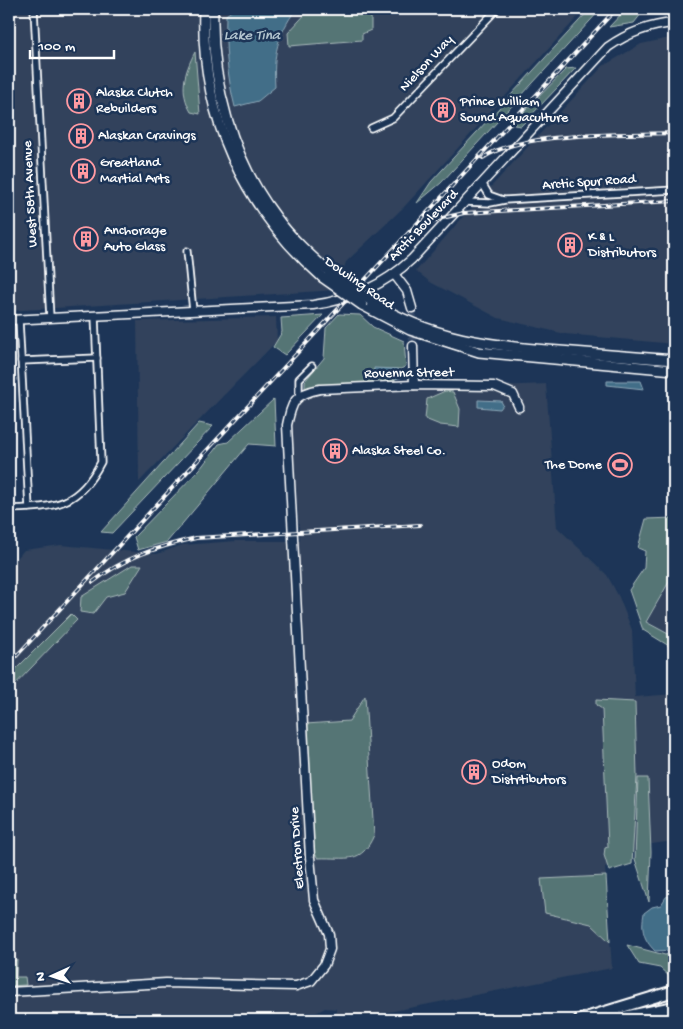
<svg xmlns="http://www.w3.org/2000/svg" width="683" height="1029" viewBox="0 0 683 1029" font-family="'Gochi Hand',sans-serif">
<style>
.built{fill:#30425c}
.green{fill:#557575;stroke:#aababa}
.water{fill:#426e88;stroke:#8ea8b8}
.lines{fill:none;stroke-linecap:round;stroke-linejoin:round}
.secondary-tunnel{stroke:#344968;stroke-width:8;stroke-dasharray:8 4;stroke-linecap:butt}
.street-casing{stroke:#fff;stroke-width:9}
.secondary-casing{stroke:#fff;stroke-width:11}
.primary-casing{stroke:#fff;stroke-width:12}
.highway-casing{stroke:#fff;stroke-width:14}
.street{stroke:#1d3557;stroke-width:5.5}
.secondary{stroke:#1d3557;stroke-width:8}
.primary{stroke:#1d3557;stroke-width:9}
.highway{stroke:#1d3557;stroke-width:10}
.rail-casing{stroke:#fff;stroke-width:4}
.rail{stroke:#1d3557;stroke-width:2;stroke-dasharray:5.5;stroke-linecap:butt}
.primary-bridge-casing{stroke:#fff;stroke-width:12;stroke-linecap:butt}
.primary-bridge{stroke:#1d3557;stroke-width:9}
.labels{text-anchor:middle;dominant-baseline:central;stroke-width:5;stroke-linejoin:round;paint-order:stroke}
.street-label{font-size:14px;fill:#fff;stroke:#1d3557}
.poi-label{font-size:14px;fill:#fff;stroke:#1d3557;text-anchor:start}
.water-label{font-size:15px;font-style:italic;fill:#b3c5cf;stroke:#1d3557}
</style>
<rect width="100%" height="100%" fill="#1d3557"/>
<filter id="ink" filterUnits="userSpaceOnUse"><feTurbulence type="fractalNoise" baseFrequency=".02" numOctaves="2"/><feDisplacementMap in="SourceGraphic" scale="10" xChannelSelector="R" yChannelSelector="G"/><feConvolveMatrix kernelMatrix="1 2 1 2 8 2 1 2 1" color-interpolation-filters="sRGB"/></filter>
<g filter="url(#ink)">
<g class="built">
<path d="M9,9H585L404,207L346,262L337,290L9,311Z"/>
<path d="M648,9H674V15L640,17Z"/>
<path d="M674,37V344L565,334L498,318L430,282L416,271L461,219L603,66L641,44Z"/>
<path d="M276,317L277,341L139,482L137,321Z"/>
<path d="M546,384L557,527L607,575L619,597L632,630L635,697L674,694V841L652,844L605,867L612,968L348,1020H336V1009L325,1008L303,1020H9V568L24,550L61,545L157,554L182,545L236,541H300L292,431L294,408L299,400L307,396L352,392Z"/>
<path d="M674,573V637L646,622Z"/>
</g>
<g class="green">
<path d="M310,9H371V30L362,34V40L289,46L288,33Z"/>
<path d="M590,9H601L441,183L417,203L431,182Z"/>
<path d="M626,9H645L634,23L609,27Z"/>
<path d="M195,52L200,114L191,112C179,91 184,73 195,52Z"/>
<path d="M576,68L521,126L514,125L522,114L566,69Z"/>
<path d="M339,314L360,315L373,327L404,341L406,366L401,369H374V375L395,379V383L305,389V381L324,358L326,328Z"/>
<path d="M323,315L285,355L273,347L282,332L281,318Z"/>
<path d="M445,391L453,392L460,409L459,427L440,425L425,419L427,399Z"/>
<path d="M274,399L276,446L249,444L167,542L138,550L134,537L200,469L219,444L228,442Z"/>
<path d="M199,423L213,426L112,533L101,532Z"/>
<path d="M674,518V573L646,622L674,637V649L643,630L629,590L644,568L645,551L638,548L646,519Z"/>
<path d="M132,565H142L125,592L106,597L93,614L80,612L81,597Z"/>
<path d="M71,614L77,620L9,691V676Z"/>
<path d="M365,696L374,835C361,865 348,857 318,858L312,850L306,724L349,721Z"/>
<path d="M596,700L635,702L637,776L632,864L609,871L604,855L605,848L608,847L602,709L596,705Z"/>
<path d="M638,778H648L651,852L649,902L635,859Z"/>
<path d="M606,876L610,942L591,924L545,913L541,879Z"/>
<path d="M627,945L665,955L674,953V976H669L660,968L639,964Z"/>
<path d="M17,960L16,977H25L26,985L9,986L11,961Z"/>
</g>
<g class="water">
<path d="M234,9H296C277,36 273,54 275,87L258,101L235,107C227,76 225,47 226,15Z"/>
<path d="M374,368L397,369L401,372L402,377L395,379L374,375Z"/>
<path d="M607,381H641L644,389L607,385Z"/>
<path d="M478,400L501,401L503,405L500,409L478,407Z"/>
<path d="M674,895V950L655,951C643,939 641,929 644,913L652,907L661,905L666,897Z"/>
</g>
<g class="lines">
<path class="secondary-tunnel" d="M412,308L413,346"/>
<g class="street-casing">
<g id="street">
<path d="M34,9L50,318"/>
<path d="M371,128L393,118L497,9"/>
<path d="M482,183L489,195L503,200"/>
<path d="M465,202L490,203L505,200L674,190"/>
<path d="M187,251L193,311"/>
<path d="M19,320L29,508"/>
<path d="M21,361L97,358"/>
<path d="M299,397V379L312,366"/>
<path d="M9,509C55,507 78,507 101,462L95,316"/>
</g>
</g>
<g class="secondary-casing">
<g id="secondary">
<path d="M394,274L407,291L412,308"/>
<path d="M9,320L313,305C352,300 384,285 412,259L608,47C628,33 649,25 674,23"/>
<path d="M413,346L414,385"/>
<path d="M9,992L166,983L296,986L311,981L324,965L330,949L329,934L314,900L310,857L287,425C292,402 294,394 320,389L414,385L494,386L513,394L519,407"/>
</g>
</g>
<g class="primary-casing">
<g id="primary">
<path d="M204,9C200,115 243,207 322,277"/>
<path d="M213,9C211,82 231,158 276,217C291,238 310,255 329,272"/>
<path d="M371,301C429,339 493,346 560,351C598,354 636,357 674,360"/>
<path d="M362,305L410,330L479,352L674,370"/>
</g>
</g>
<g class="highway-casing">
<g id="highway">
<path d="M579,1020L674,991"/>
<path d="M609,1020L674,1007"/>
</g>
</g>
<use href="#street" class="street"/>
<use href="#secondary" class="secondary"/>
<use href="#primary" class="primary"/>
<use href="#highway" class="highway"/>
<g class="rail-casing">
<g id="rail">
<path d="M483,158C520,131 627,135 674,133"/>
<path d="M416,230L438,219L464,213L674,201"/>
<path d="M93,582C125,557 157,547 196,538L420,525"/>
<path d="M9,664L616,9"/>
</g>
</g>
<use href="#rail" class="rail"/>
<g class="primary-bridge-casing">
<g id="primary-bridge">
<path d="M329,272L371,301"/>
<path d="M322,277L362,305"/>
</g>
</g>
<use href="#primary-bridge" class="primary-bridge"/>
</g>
</g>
<defs>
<g id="building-ring" transform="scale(1.25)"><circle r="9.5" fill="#1d3557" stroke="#ff9aa2" stroke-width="1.5"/><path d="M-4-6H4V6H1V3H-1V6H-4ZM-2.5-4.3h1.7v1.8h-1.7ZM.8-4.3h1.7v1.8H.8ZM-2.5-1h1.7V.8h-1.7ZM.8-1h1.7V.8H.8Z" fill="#ff9aa2"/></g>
<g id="stadium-ring" transform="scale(1.25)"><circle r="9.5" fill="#1d3557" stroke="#ff9aa2" stroke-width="1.5"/><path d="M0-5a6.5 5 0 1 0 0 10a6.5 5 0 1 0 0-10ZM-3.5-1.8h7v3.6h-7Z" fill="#ff9aa2"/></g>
</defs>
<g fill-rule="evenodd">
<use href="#building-ring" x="79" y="101"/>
<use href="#building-ring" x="443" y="110"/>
<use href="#building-ring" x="81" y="136"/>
<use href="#building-ring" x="83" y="171"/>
<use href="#building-ring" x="86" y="239"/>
<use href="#building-ring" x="570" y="245"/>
<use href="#building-ring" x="335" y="451"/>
<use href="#stadium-ring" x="620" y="465"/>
<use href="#building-ring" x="474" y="772"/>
</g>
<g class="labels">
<g class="street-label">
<text transform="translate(427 64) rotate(-47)">Nielson Way</text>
<text transform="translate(589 183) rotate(-4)">Arctic Spur Road</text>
<text transform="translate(31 194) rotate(-93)">West 58th Avenue</text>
<text transform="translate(424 226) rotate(-46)">Arctic Boulevard</text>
<text transform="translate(359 284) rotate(35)">Dowling Road</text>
<text transform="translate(409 374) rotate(-1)">Rovenna Street</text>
<text transform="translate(298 848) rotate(-94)">Electron Drive</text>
</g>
<g class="poi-label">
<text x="96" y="93">Alaska Clutch<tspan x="96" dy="16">Rebuilders</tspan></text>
<text x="460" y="102">Prince William<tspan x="460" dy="16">Sound Aquaculture</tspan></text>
<text x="98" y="136">Alaskan Cravings</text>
<text x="100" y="163">Greatland<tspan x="100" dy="16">Martial Arts</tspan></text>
<text x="104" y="231">Anchorage<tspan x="104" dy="16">Auto Glass</tspan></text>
<text x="588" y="237">K &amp; L<tspan x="588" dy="16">Distributors</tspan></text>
<text x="352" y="451">Alaska Steel Co.</text>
<text x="602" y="465" text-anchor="end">The Dome</text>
<text x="492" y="764">Odom<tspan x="492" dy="16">Distrtibutors</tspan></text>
</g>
<g class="water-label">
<text x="252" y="36">Lake Tina</text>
</g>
</g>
<rect width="683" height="1029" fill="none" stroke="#1d3557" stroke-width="30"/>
<rect x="15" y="15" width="653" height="999" fill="none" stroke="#fff" stroke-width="2" filter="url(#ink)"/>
<g transform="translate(52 976) rotate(267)" stroke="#1d3557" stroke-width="4" paint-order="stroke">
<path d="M0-4L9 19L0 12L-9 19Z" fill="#ffffff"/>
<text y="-8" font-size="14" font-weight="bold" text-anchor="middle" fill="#ffffff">N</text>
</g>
<path d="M30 50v8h84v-8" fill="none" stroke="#ffffff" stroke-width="2.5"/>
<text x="38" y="50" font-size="15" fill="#ffffff" stroke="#1d3557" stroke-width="4" paint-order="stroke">100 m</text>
</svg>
